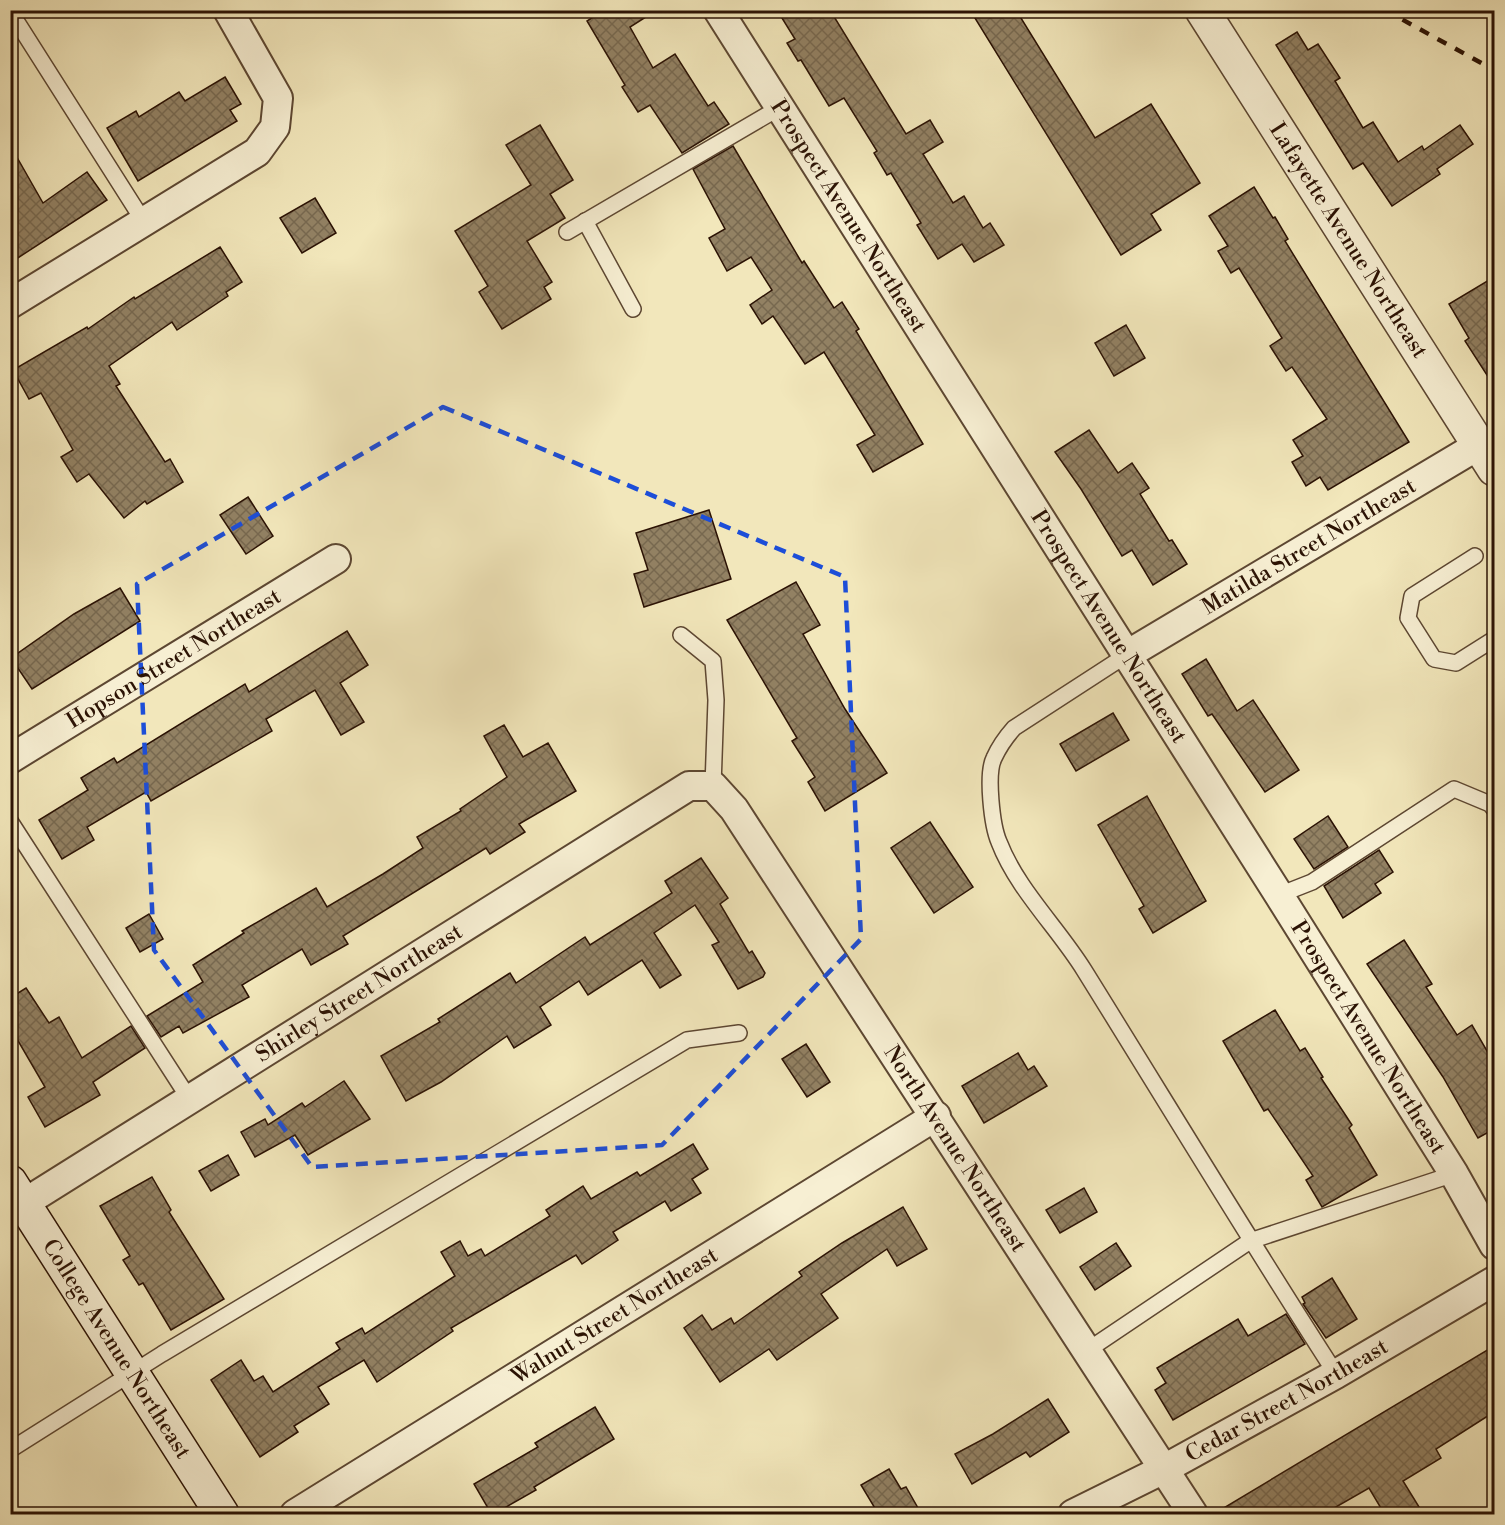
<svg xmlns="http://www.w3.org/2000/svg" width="1505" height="1525" viewBox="0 0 1505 1525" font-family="'Libre Bodoni',serif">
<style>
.building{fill:url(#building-cross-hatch);stroke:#2b1204;stroke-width:1.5}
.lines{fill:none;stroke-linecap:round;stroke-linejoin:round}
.service-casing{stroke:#5d4732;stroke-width:18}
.minor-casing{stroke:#5d4732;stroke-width:32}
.tertiary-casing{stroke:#5d4732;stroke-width:36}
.secondary-casing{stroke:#2b1204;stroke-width:36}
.service{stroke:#f7efd3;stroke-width:15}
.minor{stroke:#f7efd3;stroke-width:28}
.tertiary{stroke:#f7efd3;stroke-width:33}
.secondary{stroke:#f7efd3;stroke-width:33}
.rail{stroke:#2b1204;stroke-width:4.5;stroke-dasharray:10 10;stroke-linecap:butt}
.marked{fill:none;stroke:#1d4ed8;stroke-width:4.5;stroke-dasharray:12 8;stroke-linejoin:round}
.labels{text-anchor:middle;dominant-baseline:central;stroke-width:4.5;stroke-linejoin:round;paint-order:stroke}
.street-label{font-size:22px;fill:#2b1204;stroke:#f7efd3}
</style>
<defs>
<pattern id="building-cross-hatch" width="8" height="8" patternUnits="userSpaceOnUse" patternTransform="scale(1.5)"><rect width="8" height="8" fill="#928163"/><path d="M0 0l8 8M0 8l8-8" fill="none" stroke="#77684f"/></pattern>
</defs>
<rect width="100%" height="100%" fill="#f2e7bb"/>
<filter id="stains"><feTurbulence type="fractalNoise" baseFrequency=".00333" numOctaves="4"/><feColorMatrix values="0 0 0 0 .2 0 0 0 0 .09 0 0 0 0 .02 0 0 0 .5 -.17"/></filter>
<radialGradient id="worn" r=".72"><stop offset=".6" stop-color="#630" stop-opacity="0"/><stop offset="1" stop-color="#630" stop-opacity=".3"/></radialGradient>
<g class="building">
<path d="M604,10H657L630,27L653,68L675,54L708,106L714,102L729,124L682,153L650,105L638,112L622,87L625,85L587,21Z"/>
<path d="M777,10H830L906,134L930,120L943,142L923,154L953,203L964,196L983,228L990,223L1004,245L974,262L962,244L938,259L917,225L921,223L891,173L887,175L874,153L877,151L844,98L829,106L801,60L798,61L787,43L795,39Z"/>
<path d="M970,10H1016L1095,138L1151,104L1200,183L1151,214L1161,230L1121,255Z"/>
<path d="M1297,32L1308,50L1318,44L1340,78L1335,81L1363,128L1373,122L1398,162L1422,146L1424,150L1460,125L1473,144L1437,169L1440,174L1392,206L1363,163L1353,169L1276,45Z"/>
<path d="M225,77L241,104L230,110L237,121L138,181L107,128L136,111L139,117L179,92L185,101Z"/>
<path d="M540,125L573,180L550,194L565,218L527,241L552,282L544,287L551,299L502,329L479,292L488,286L455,231L531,185L506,145Z"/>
<path d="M10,145L43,203L87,172L107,200L10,263Z"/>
<path d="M733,146L802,263L804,261L834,308L842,302L859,329L856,331L923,444L873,472L857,445L875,435L824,352L805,364L773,316L762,324L750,305L772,290L751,257L727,271L709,238L725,229L693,169Z"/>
<path d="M1254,187L1273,218L1275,217L1288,239L1285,241L1409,442L1328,490L1320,477L1306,486L1292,462L1303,456L1293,440L1327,419L1292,367L1286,371L1270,346L1282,338L1239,268L1231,273L1218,251L1228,246L1209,216Z"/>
<path d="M315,198L336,233L302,253L280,218Z"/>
<path d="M220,247L242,282L226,292L228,296L177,330L172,322L109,366L120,384L116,386L165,462L170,459L183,482L147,504L145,501L124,518L89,474L77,482L61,457L73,450L41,393L29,399L13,370L87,327L88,329L134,297L135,299Z"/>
<path d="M1494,277V386L1465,341L1469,338L1449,304Z"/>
<path d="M1126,325L1145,358L1114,376L1095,343Z"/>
<path d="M1089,430L1118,473L1132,463L1149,488L1140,494L1169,541L1172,540L1187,564L1153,585L1132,550L1122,556L1081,489L1055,452Z"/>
<path d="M248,497L273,536L246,554L220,515Z"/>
<path d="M709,510L731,579L644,607L634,574L648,570L636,533Z"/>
<path d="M796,582L820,625L803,634L845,709L887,773L825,811L808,782L815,777L792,741L797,738L727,620Z"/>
<path d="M120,588L140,621L32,689L11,658L74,614Z"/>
<path d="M347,631L368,665L340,683L364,722L341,735L315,690L266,719L272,731L151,801L146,792L87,827L94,840L62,859L39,820L88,790L81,778L114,758L117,763L245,684L249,692Z"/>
<path d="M1206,659L1237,711L1253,700L1299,770L1265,792L1212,714L1208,716L1182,674Z"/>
<path d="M1113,713L1129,740L1076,771L1060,744Z"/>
<path d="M504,725L523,757L548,743L576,791L519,824L525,832L490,854L486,848L343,936L348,944L311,965L302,949L242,985L249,997L183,1033L179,1026L161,1037L147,1016L203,982L193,965L244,933L242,931L316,888L327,907L383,874L423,848L417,837L461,811L460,809L507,777L484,736Z"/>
<path d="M1147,796L1206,901L1153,933L1139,909L1144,906L1098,825Z"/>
<path d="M1328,816L1348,847L1314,869L1294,839Z"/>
<path d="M930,822L973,887L934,913L891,848Z"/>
<path d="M1379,850L1393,872L1375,884L1381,893L1343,918L1324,886Z"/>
<path d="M701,858L728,898L720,904L749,953L752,951L765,973L763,977L738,989L712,945L719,942L695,905L654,933L681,975L660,988L642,960L588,995L579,981L540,1007L551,1025L514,1048L507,1036L441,1082L406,1101L381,1056L440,1022L438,1019L510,973L516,983L585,937L590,945L672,893L665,881Z"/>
<path d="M149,914L163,939L140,952L126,928Z"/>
<path d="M1404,940L1432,984L1426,987L1457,1035L1472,1025L1494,1063V1129L1478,1138L1443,1077L1367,964Z"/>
<path d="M26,988L49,1023L59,1017L82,1058L131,1026L145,1048L93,1082L100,1095L45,1127L28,1097L45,1087L10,1027V998Z"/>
<path d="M1275,1010L1300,1051L1305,1048L1323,1077L1321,1078L1352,1125L1349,1128L1377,1175L1322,1207L1306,1180L1313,1176L1268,1109L1264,1111L1223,1041Z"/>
<path d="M806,1044L830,1082L807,1097L782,1059Z"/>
<path d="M1018,1053L1028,1070L1034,1066L1047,1086L984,1123L962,1086Z"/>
<path d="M344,1081L370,1119L308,1155L295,1135L255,1157L241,1132L265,1119L268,1125L302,1103L305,1107Z"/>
<path d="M693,1144L708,1169L692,1179L701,1193L671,1211L665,1201L613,1232L618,1240L582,1264L576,1255L528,1283L451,1328L453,1331L377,1382L364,1360L318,1387L329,1404L294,1426L298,1432L260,1457L211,1380L241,1360L254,1381L263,1376L273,1392L340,1349L336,1343L362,1328L365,1334L455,1276L441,1252L460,1241L468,1256L481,1249L485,1256L550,1216L546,1210L583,1186L591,1199L637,1172L640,1176Z"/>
<path d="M228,1155L239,1175L211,1191L199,1171Z"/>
<path d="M152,1177L171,1210L169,1212L224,1299L171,1330L143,1283L139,1285L123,1260L130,1256L100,1206Z"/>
<path d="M1084,1188L1097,1212L1060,1233L1046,1210Z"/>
<path d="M903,1207L927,1249L897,1266L887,1249L821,1294L838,1318L777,1360L769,1349L720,1382L684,1328L702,1315L712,1330L731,1318L734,1324L802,1276L799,1272L842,1243Z"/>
<path d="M1116,1243L1131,1266L1095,1290L1080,1267Z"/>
<path d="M1332,1278L1357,1319L1326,1338L1303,1304L1305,1303L1302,1297Z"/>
<path d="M1286,1314L1305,1344L1173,1420L1155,1390L1166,1383L1157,1368L1238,1319L1248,1336Z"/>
<path d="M1494,1346V1412L1436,1449L1441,1458L1403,1481L1424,1515H1385L1369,1488L1322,1515H1212Z"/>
<path d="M1048,1399L1069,1432L1030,1457L1026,1452L972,1484L955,1454L993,1434Z"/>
<path d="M595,1407L614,1439L534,1487L536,1490L492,1515L474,1484L538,1447L535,1443Z"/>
<path d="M889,1469L901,1489L906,1487L922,1515H879L861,1485Z"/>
</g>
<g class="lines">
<g class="service-casing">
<g id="service">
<path d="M10,11L144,222"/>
<path d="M585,221L633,309"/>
<path d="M567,232L779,108"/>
<path d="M1475,556L1412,596L1408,618L1434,659L1456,663L1494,639"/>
<path d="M681,635L713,661L716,700L713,786"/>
<path d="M1125,656L1014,728C1006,737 999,747 994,758C986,774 992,826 999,842C1017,889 1058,928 1084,970C1168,1105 1250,1241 1336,1374"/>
<path d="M10,821L190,1100"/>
<path d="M1279,895L1312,882L1454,789L1490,804L1494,809"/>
<path d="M1088,1350L1250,1241L1454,1174"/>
<path d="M10,1450L162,1354L687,1040L739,1033"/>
</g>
</g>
<g class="minor-casing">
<g id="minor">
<path id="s1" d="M718,10L1279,895L1454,1174L1494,1245"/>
<path d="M10,304L257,152L275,127L278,98L228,10"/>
<path id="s2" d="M1125,656L1479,445"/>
<path id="s3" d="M10,759L336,559"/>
<path id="s4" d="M10,1212L689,786H713L734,809L1193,1514"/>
<path id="s5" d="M295,1514L936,1116"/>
<path id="s6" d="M1073,1514L1164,1469L1336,1374L1494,1281"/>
</g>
</g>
<g class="tertiary-casing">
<g id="tertiary">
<path id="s7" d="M1202,10L1494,469"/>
</g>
</g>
<g class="secondary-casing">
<g id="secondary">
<path id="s8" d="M10,1182L222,1514"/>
</g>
</g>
<use href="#service" class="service"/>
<use href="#minor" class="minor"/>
<use href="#tertiary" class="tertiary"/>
<use href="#secondary" class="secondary"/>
<path class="rail" d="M1385,10L1494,70"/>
</g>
<path class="marked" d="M443,407L845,577L861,939L662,1145L312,1167L154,950L137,584Z"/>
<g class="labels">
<g class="street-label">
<text stroke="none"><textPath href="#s1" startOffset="244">Prospect Avenue Northeast</textPath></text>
<text stroke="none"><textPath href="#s7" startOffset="273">Lafayette Avenue Northeast</textPath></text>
<text stroke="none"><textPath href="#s2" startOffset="214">Matilda Street Northeast</textPath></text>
<text stroke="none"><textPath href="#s1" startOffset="730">Prospect Avenue Northeast</textPath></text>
<text stroke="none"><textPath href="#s3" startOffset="192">Hopson Street Northeast</textPath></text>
<text stroke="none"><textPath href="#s4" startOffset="412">Shirley Street Northeast</textPath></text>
<text stroke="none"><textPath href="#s1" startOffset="1216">Prospect Avenue Northeast</textPath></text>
<text stroke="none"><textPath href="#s4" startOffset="1262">North Avenue Northeast</textPath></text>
<text stroke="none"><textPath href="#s5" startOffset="376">Walnut Street Northeast</textPath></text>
<text stroke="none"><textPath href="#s8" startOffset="198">College Avenue Northeast</textPath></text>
<text stroke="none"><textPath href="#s6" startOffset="242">Cedar Street Northeast</textPath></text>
</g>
</g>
<rect width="1505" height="1525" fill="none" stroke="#f2e7bb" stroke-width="36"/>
<rect x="12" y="12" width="1481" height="1501" fill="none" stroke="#2b1204" stroke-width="3"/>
<rect x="18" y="18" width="1469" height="1489" fill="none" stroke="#2b1204" stroke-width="1.5"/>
<rect width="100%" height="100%" filter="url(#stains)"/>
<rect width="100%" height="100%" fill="url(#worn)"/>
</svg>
